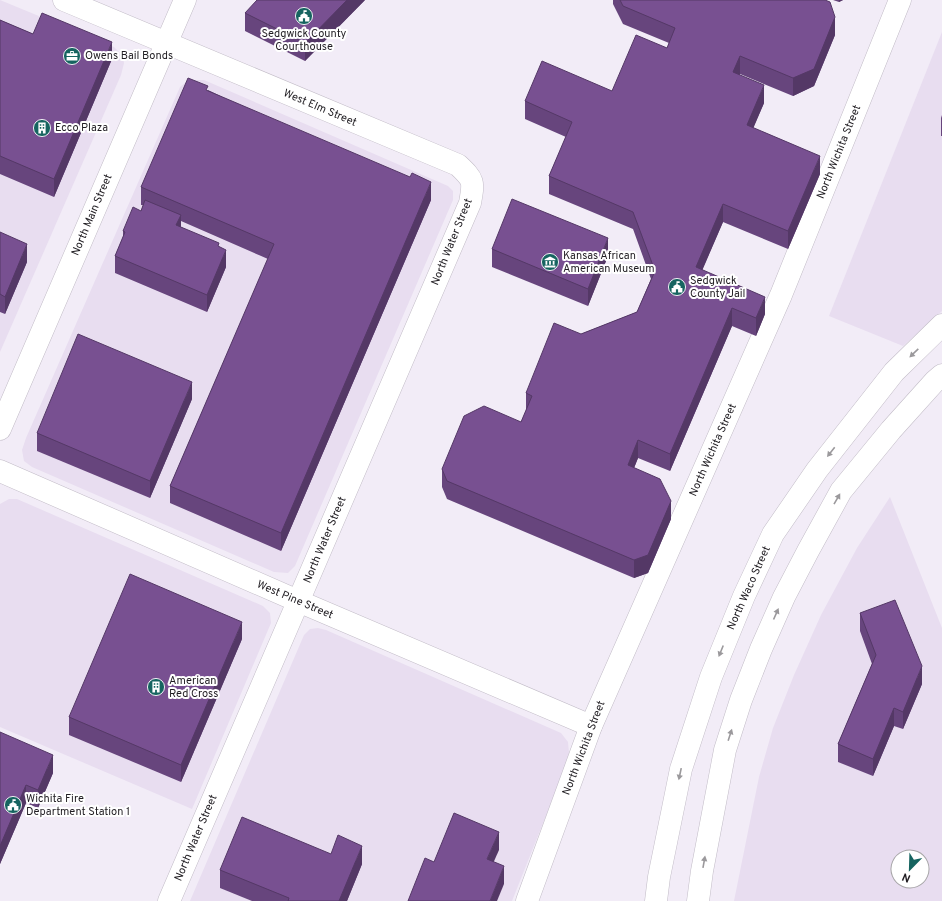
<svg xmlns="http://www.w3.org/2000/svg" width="942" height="901" viewBox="0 0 942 901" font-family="Overpass,sans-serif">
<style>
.built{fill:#e8ddf0;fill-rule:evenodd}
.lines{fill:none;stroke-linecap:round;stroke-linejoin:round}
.minor-casing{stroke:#c2bcc7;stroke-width:23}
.minor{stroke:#fff;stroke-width:22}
.wall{fill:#67457d}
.shaded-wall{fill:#543866}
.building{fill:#785091;stroke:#543866}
.oneway{fill:#9b999c}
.labels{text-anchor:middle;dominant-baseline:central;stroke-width:4;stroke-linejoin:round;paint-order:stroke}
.poi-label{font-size:11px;fill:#201d22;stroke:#fff;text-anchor:start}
.street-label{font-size:11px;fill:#201d22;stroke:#fff}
</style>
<rect width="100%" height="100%" fill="#f2ecf7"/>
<g class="built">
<path d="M0,0L114,47L122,55L124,63L121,75L0,352Z"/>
<path d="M942,32V311L903,346L829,316Z"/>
<path d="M195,80H204L448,186L453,191V200L295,566L288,573L274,572L32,467L24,461L22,450L26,438L180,87L186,82Z"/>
<path d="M890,497L942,628V901H734L759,777L773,728L794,675L821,615L857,548ZM898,857H922V881H898Z"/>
<path d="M9,499H17L263,606L270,613L271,623L192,809L0,727V504Z"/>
<path d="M318,628L326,630L561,733L568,742L569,753L565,768L512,901H190L304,635L310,629Z"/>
</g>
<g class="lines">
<g class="minor-casing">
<g id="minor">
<path d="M64,0L458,165C474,180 474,181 470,203L169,901"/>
<path d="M0,429L185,0"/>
<path d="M0,471L298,601L591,726"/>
<path d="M527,901L591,726L781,295L900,0"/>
<path d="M656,901L659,877L681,769L711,677L744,596L773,534L817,470L894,372L942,325"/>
<path d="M698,901L702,871L725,750L741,700L761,649L784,597L808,551L841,491L891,430L935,381L942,375"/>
</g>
</g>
<use href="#minor" class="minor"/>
</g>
<g class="wall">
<path d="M365,0L305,61L245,31V13Z"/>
<path d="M613,0H825L835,35L814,86L793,96L740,74V75L764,103L753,128L820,174L788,249L723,222L702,270L765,314L756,336L732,326L670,471L638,458L634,468L671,519L648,573L634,578L447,499L442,487V469L521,422L526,411V393L581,334L637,312L651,279L633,229L549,194V176L566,137L525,119V101L612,91L667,48L669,43L623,24L613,4Z"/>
<path d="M833,0H843L839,2Z"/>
<path d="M0,20L33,34L112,59L54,197L0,174Z"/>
<path d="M208,90L431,200L281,551L170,503V486L268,259L181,221V227L219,247L226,267L207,312L115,273V256L123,237V231L141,211L143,205H141V187Z"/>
<path d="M942,115V136H941V118Z"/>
<path d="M0,232L27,262L5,314L0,312Z"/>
<path d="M492,249L608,256L588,306L492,267Z"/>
<path d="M192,399L150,498L37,451V433Z"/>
<path d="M860,613L922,684L903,729L894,726L873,776L838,762V744L872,664L860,631Z"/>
<path d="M242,639L181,782L69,735V717Z"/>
<path d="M0,732L53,773L38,808L26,803L0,864Z"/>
<path d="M331,854L362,864L347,901H252L220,888V870Z"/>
</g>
<g class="shaded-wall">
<path d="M347,0H365L305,61V43Z"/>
<path d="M839,0H843L839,2Z"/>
<path d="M835,17V35L814,86L793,96V78Z"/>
<path d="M112,42V59L54,197V179Z"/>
<path d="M740,56V74L733,90V72Z"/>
<path d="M764,85V103L747,143V125Z"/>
<path d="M820,156V174L788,249V231Z"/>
<path d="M431,182V200L281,551V533Z"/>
<path d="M723,204V222L696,285V267Z"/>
<path d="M181,215V233L176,225Z"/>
<path d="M608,238V256L588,306V289Z"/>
<path d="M27,244V262L5,314V297Z"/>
<path d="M226,250V267L207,312V295Z"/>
<path d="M765,297V314L756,336V318Z"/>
<path d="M732,308V326L670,471V454Z"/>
<path d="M192,382V399L150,498V481Z"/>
<path d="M638,440V458L628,483V465Z"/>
<path d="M671,501V519L648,573L634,578V560Z"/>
<path d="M242,622V639L181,782V765Z"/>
<path d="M922,666V684L903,729V712Z"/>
<path d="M894,708V726L873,776V759Z"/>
<path d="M53,755V773L38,808V790Z"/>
<path d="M26,785V803L0,864V846Z"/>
<path d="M499,832V850L487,877V859Z"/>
<path d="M362,846V864L347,901H339Z"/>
<path d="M504,866V884L497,901H490Z"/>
</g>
<g class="building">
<path d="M257,0H347L305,43L245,13Z"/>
<path d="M620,0H825L830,2L835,17L814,69L793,78L740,56L733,72L764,85L747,125L820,156L788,231L723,204L696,267L765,297L756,318L732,308L670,454L638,440L628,465L660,479L671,501L648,555L634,560L447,481L442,469L464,416L484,406L521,422L532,396L526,393L554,323L581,334L637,312L655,271L633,212L549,176L572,122L525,101L542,61L612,91L636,35L667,48L675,28L623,6Z"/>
<path d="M42,13L112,42L54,179L0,156V20L33,34Z"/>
<path d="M188,78L208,86L206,90L410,177L412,173L431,182L281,533L170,486L274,244L141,187Z"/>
<path d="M512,199L608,238L588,289L492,249Z"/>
<path d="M145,200L181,215L176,225L219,243L218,246L226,250L207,295L115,256L125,232L123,231L133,207L141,211Z"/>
<path d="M0,232L27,244L5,297L0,294Z"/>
<path d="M78,334L192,382L150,481L37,433Z"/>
<path d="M130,574L242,622L181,765L69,717Z"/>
<path d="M895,600L922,666L903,712L894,708L873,759L838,744L876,655L860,613Z"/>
<path d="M0,732L53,755L38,790L26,785L0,846Z"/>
<path d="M454,813L499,832L487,859L504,866L490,901H408L425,858L434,862Z"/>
<path d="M242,817L331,854L338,835L362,846L339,901H288L289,898L220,870Z"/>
</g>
<defs><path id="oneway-solid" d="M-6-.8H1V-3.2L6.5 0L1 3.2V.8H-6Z"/></defs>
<g class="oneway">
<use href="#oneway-solid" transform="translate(914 353) rotate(136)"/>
<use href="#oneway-solid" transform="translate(831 452) rotate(128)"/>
<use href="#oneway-solid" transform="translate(837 499) rotate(-60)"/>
<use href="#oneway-solid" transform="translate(776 614) rotate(-66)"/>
<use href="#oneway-solid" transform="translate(721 651) rotate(112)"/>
<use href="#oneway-solid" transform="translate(730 735) rotate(-72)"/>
<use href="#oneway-solid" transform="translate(680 774) rotate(102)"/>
<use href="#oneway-solid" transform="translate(704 862) rotate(-80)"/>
</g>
<defs>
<g id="civic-disc" transform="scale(0.9)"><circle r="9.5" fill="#166460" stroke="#fff"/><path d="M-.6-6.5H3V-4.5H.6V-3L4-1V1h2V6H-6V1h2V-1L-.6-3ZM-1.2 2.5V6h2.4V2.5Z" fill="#fff"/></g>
<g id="office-disc" transform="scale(0.9)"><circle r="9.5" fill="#166460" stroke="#fff"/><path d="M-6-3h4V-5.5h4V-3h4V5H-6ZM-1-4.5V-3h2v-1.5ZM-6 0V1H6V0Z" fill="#fff"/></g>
<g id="building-disc" transform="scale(0.9)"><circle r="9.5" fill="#166460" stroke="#fff"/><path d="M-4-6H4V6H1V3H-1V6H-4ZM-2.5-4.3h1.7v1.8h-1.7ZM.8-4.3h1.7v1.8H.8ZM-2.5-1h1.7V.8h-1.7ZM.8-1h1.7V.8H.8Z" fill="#fff"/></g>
<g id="museum-disc" transform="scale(0.9)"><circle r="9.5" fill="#166460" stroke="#fff"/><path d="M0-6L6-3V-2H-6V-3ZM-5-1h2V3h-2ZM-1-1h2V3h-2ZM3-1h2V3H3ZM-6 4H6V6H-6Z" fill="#fff"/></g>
</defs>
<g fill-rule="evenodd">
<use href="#civic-disc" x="304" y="16"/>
<use href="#office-disc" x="72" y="56"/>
<use href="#building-disc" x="42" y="128"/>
<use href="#museum-disc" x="550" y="262"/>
<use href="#civic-disc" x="677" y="287"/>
<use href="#building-disc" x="156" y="687"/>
<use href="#civic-disc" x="13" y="805"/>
</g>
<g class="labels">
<g class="poi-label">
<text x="304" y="34" text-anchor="middle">Sedgwick County<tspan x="304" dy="13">Courthouse</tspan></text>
<text x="85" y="56">Owens Bail Bonds</text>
<text x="55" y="128">Ecco Plaza</text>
<text x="563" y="256">Kansas African<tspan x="563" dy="13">American Museum</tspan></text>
<text x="690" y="281">Sedgwick<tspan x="690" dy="13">County Jail</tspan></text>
<text x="169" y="681">American<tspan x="169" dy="13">Red Cross</tspan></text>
<text x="26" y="799">Wichita Fire<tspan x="26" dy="13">Department Station 1</tspan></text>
</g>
<g class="street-label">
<text transform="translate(320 108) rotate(23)">West Elm Street</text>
<text transform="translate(839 152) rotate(-68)">North Wichita Street</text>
<text transform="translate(92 215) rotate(-67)">North Main Street</text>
<text transform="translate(452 242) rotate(-68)">North Water Street</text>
<text transform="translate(713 450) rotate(-66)">North Wichita Street</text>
<text transform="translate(325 540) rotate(-67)">North Water Street</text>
<text transform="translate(749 588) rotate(-66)">North Waco Street</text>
<text transform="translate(295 600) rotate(23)">West Pine Street</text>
<text transform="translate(584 748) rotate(-69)">North Wichita Street</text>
<text transform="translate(196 838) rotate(-67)">North Water Street</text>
</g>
</g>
<g transform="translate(910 869) rotate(203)"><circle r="19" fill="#ffffff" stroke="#a6a5a7"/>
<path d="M0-3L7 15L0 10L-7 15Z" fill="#166460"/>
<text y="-6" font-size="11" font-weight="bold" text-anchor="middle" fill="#201d22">N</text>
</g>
</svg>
